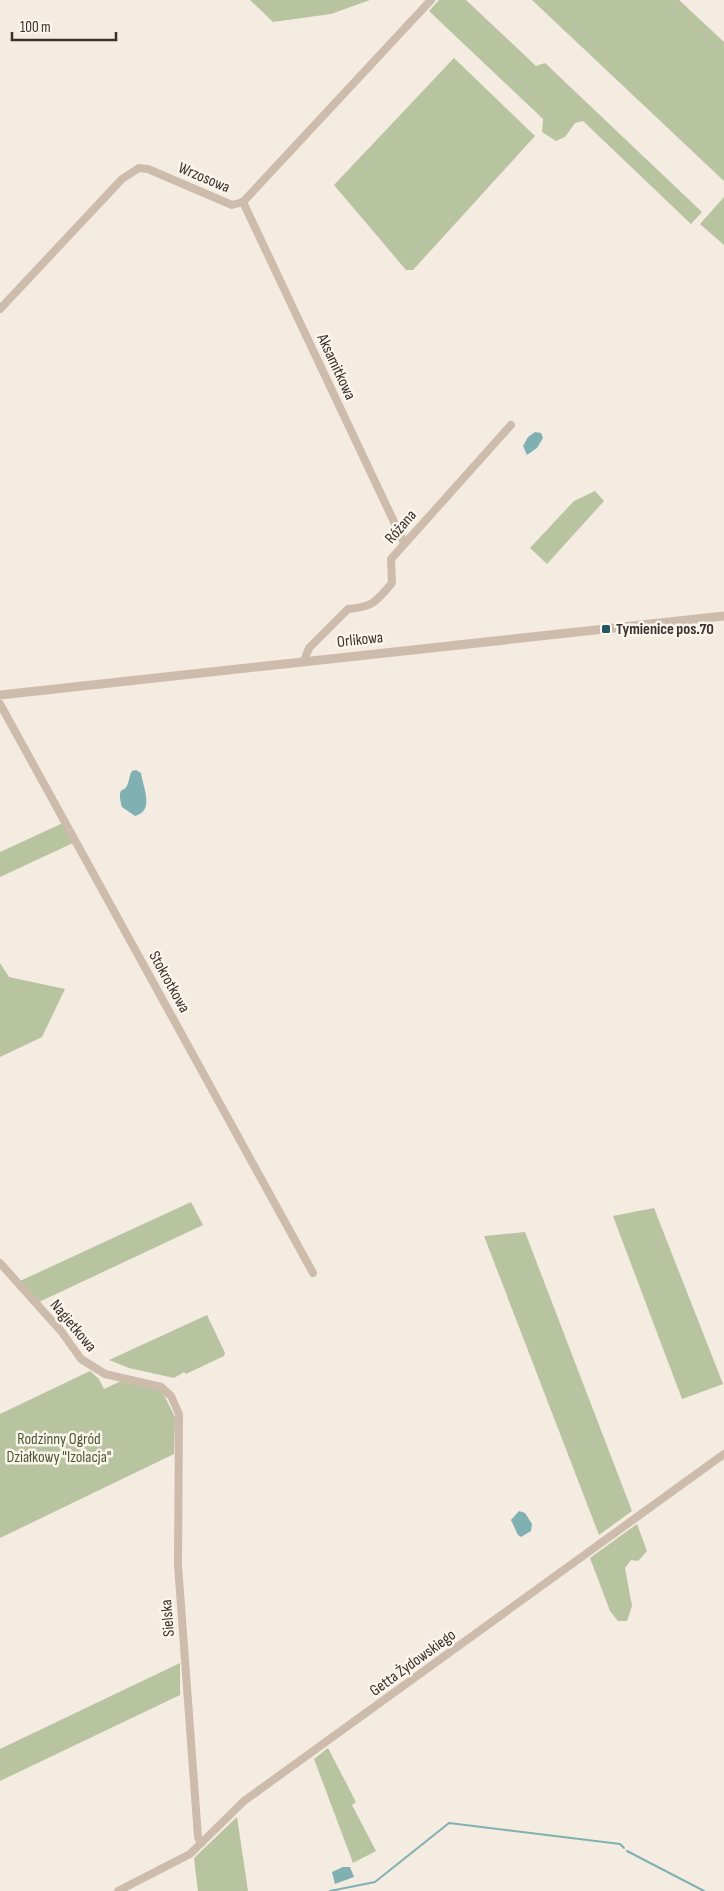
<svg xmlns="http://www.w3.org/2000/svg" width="724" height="1891" viewBox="0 0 724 1891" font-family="'Sofia Sans Condensed',sans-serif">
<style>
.green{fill:#b8c4a0}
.water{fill:#7fb0b2}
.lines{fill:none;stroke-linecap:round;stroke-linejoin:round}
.stream{stroke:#7fb0b2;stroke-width:2}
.minor{stroke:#cdbbac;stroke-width:8}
.tertiary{stroke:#cdbbac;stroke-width:9}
.poi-dot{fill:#1f5a5e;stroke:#fbf5ee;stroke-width:2}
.labels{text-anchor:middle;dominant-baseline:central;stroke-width:5;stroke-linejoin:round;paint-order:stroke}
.street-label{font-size:16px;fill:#3b302b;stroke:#fbf5ee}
.poi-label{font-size:16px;font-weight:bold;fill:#3b302b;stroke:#fbf5ee;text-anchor:start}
.park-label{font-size:16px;fill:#4a5a2e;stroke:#fbf5ee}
</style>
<rect width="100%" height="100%" fill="#f4ebe1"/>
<g class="green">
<path d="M250,0H370L331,14L273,22Z"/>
<path d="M439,0H466L536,66L545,63L702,212L691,224L583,121L575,123L565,137L556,141L542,132L543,119L429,11Z"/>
<path d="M532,0H679L724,42V181Z"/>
<path d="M454,58L535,136L413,270H406L334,185Z"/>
<path d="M724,197V245L700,224Z"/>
<path d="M595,491L604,501L547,564L530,548L574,501Z"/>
<path d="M63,823L73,843L0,877V852Z"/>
<path d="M0,963L9,977L65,989L42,1037L0,1057Z"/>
<path d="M191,1202L203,1225L39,1302L20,1281Z"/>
<path d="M654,1208L723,1384L682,1399L613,1216Z"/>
<path d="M525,1232L632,1511L599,1535L484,1236Z"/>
<path d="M207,1315L225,1353L224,1356L186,1374L184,1372L174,1378L129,1368L109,1360Z"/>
<path d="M90,1371L99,1379L104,1389L121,1381L162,1391L175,1417L174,1454L0,1538V1414Z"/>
<path d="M637,1524L647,1551L638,1561L631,1560L625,1568L632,1606L627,1621H618L610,1611L590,1558Z"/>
<path d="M180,1663V1695L0,1781V1749Z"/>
<path d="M328,1748L356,1802L352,1805L376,1851L353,1863L314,1759Z"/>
<path d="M237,1817L248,1891H198L194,1858Z"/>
</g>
<g class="water">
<path d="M535,432L541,433L543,438L537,448L527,455L523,446L528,437Z"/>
<path d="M136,770L141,773C143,787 155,811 135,816L122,807C116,783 125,795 128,783C130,778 129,776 132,771Z"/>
<path d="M519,1511L525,1513L532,1524L531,1531L521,1537L518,1535L511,1520Z"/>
<path d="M343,1867H350L354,1877L335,1884L332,1872Z"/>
</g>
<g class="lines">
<g class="stream">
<path d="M627,1851L704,1891"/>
<path d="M330,1891L375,1882L449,1823L620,1844L624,1848"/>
</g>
<g class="minor">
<path d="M243,202L404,543"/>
<path d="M0,309L122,179L139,168L148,169L232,205L243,202L431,0"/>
<path d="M304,661L309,648L348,609C373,607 376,602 392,583L391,559L511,425"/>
<path d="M0,704L313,1273"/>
<path d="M0,1263L61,1331L81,1359L105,1374L161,1387L171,1396L179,1414L178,1565L198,1837L201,1843"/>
<path d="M118,1891L190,1854L244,1801L724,1454"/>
</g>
<path class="tertiary" d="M0,695L724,616"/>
</g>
<rect class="poi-dot" x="601" y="624" width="10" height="10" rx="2.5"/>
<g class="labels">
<g class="street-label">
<text transform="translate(204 178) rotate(23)">Wrzosowa</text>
<text transform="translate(336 367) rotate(65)">Aksamitkowa</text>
<text transform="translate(401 527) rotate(-49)">Różana</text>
<text transform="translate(360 640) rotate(-6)">Orlikowa</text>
<text transform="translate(169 982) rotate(61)">Stokrotkowa</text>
<text transform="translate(73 1326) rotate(50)">Nagietkowa</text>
<text transform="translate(168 1618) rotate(-95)">Sielska</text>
<text transform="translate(413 1663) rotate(-36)">Getta Żydowskiego</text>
</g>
<g class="poi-label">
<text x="616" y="629">Tymienice pos.70</text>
</g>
<g class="park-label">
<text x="59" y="1439">Rodzinny Ogród<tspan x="59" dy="18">Działkowy "Izolacja"</tspan></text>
</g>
</g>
<path d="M12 32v8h104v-8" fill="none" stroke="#3b302b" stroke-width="2.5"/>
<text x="20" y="32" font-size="15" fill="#3b302b" stroke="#fbf5ee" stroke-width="4" paint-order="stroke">100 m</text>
</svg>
